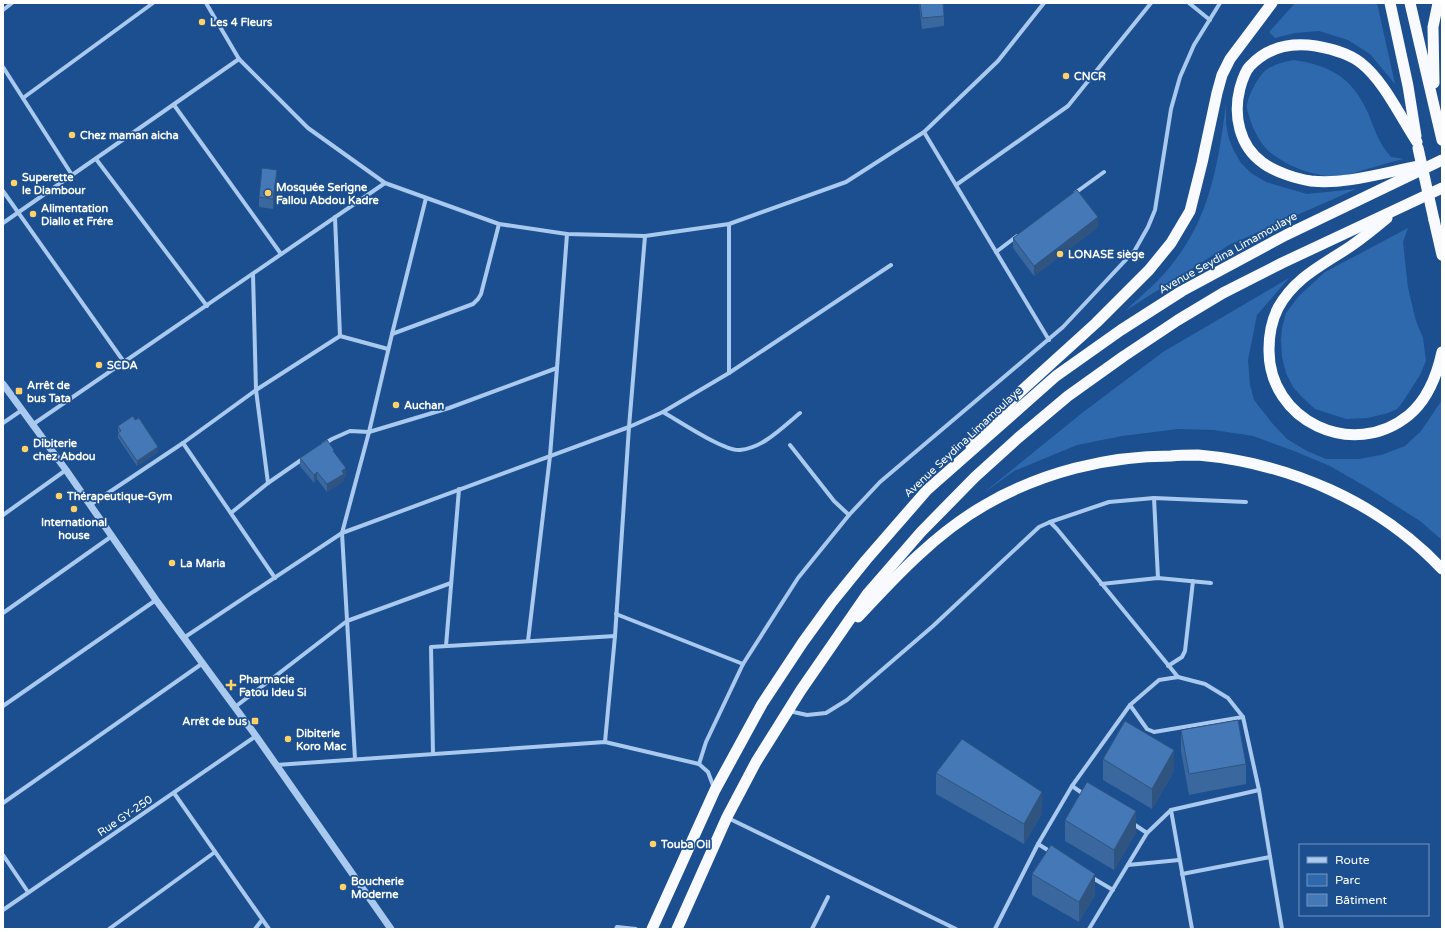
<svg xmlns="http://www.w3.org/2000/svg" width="1445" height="932" viewBox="0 0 1445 932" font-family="'Varela Round',sans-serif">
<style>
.green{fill:#2e69ad}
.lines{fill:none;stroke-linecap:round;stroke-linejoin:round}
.minor{stroke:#a9c9ee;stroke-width:4}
.tertiary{stroke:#a9c9ee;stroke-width:7}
.trunk{stroke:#f8faff;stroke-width:11}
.trunk-bridge{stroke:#f8faff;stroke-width:11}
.wall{fill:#3a679d}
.shaded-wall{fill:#305480}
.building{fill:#4478b7;stroke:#305480}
.poi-dot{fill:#ffd166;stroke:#1b4f8f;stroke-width:1.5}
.labels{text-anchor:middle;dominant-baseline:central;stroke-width:3.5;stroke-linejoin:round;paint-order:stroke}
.poi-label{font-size:11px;font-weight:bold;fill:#fff;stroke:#1b4f8f;text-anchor:start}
.street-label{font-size:11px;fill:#fff;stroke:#1b4f8f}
</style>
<rect width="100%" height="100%" fill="#1b4f8f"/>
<g class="green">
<path d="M1295,3H1377L1395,84L1370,54L1348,40L1319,31L1295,33L1275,38L1269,32Z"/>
<path d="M1294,60C1331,66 1352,77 1368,113C1375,130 1379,144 1391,157L1404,159C1395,161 1386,163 1378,166C1361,170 1345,178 1327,176C1306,173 1288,166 1271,153C1259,144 1250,123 1247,108C1246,99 1258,76 1266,70C1274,64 1284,62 1294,60Z"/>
<path d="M1226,104V124L1229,139L1234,151L1241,163L1251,173L1266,182L1307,194L1356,189L1229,245L1125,311C1143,294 1162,279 1176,259C1211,213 1219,159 1226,104Z"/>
<path d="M1408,228L1403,242L1408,288L1416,321L1423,338L1426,361L1420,375L1402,403L1397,409L1388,413L1368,418L1346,419L1315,409L1302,397L1293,387L1286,373L1282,357L1281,340L1282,328L1286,313L1299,296L1325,272Z"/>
<path d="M1289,278L1257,315L1248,360L1250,385L1254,400L1272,423L1287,439L1307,451L1326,459H1359L1381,455L1405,446L1421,431L1442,400V540L1420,521L1368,488L1330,466L1294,451L1253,436L1214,430L1178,429L1122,436L1077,445L1014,471L981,495L1082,413L1163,352Z"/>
</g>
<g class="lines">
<g class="minor">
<path d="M206,3L239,59L308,128L385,183L499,224L567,234L645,236L729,224L846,182L924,132L998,61L1044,3"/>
<path d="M1189,3L1210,20"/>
<path d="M3,10L12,3"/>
<path d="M3,67L72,175"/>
<path d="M23,98L153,3"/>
<path d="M174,105L281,254"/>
<path d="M924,132L1049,340"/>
<path d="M96,159L207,306"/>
<path d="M956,185L1068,106L1151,3"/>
<path d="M3,191L124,362"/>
<path d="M1075,193L1104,172"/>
<path d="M335,217L340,336"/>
<path d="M3,223L239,59"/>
<path d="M996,252L1017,236"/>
<path d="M253,274L256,390L268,483"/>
<path d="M392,334L473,304L478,299L481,294L499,224"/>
<path d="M729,373V224"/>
<path d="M663,412C679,421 725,452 740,450C763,448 783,427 800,413"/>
<path d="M3,423L22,410"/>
<path d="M32,425L385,183"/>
<path d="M183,443L275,578"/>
<path d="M324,444L332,439L350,431L369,432L449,408L557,368"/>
<path d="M790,445L834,501L849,515"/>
<path d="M1154,498L1158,578"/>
<path d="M90,505L183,443L256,390L340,336L388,349"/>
<path d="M231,513L268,483L304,458"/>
<path d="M3,515L66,470"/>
<path d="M1050,522L1109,502L1154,498L1246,502"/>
<path d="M1101,584L1158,578L1211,583"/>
<path d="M3,613L112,536"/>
<path d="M616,614L743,664"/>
<path d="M186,640L185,637L342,533L629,427L663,412L729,373L891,265"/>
<path d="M528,641L550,456L557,368L567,234"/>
<path d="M446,646L459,489"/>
<path d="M1168,666L1182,657L1185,651L1193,581"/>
<path d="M1130,705L1147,729L1154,732L1243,717"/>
<path d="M3,706L156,600"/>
<path d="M235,707L347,621L451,583"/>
<path d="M789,711L807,715L826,713L847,700L933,626L1039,527L1050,522L1057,529L1178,677"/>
<path d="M605,742L615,636L629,427L645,236"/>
<path d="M433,754L431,647L615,636"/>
<path d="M355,759L342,533L369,432L392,334L426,198"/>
<path d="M699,764L706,742L743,664L798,578L849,515L880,482L1063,327L1135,250L1148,227L1155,210L1171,109L1180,77L1194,45L1220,3"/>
<path d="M276,765L605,742L699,764L708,772L714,788"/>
<path d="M1072,786L1085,795"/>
<path d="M174,793L269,929"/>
<path d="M3,803L203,663"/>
<path d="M1171,810L1192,929"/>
<path d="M728,818L956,929"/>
<path d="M1132,823L1147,833"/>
<path d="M1038,844L1051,852"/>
<path d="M3,855L28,892"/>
<path d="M1128,865L1179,860"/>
<path d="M1182,874L1270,857"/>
<path d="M1091,877L1113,890"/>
<path d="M3,910L256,736"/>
<path d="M109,929L215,852"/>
<path d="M255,929L262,920"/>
<path d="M616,929L617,927L636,929"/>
<path d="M812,929L828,897"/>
<path d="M995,929L1038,844L1072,786L1130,705L1159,680L1178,677L1205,684L1228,698L1243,717L1259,790L1282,929"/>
<path d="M1089,929L1147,833L1171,810L1259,790"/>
</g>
<path class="tertiary" d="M3,384L66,470L156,600L256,736L391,929"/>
<g class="trunk">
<path d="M1390,3L1408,86L1416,136"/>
<path d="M1410,3L1442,140"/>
<path d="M1434,83L1433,27L1438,3"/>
<path d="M1417,142C1401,118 1384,81 1361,63C1349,53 1332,49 1316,46C1291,42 1268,47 1250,66C1245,71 1242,81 1240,88C1233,115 1239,146 1263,163C1275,172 1297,179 1311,181C1345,185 1386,172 1419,166"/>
<path d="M1387,218C1375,228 1364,237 1351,246C1323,265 1295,277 1278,308C1272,320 1269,335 1269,349C1268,421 1353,461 1409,415C1428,399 1437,375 1442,352"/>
<path d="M1434,220L1442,255"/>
<path d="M970,444L1020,392L1096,323L1149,270L1171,243L1190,211L1202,163L1217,93L1222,75L1230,59L1272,3"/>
<path d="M858,617C896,576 936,533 985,505C1042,472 1107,456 1171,456C1180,455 1189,455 1198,455C1289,463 1379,502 1442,569"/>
<path d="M652,929L715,790L762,704L803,642L832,602L866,560L927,490L1056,376L1121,330L1182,291L1286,235L1442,160"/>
<path d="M677,929L727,817L756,762L801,690L868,593L921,532L975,477L1018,438L1068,396L1124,356L1178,320L1223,293L1282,263L1442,188"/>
</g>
<path class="trunk-bridge" d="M1418,148L1434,220"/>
</g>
<g class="wall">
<path d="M919,3H943L944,16V26L922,29Z"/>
<path d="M277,180L273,209L259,207V197Z"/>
<path d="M1098,227L1034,276L1013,248V238Z"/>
<path d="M118,426L158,452L137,466L118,438Z"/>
<path d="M334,453L346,476L344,477V481L327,492L317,479L314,483L300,466V458Z"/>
<path d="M1181,730L1246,764V784L1189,795L1181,751Z"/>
<path d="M1103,759L1174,771L1152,809L1103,780Z"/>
<path d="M936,773L1042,813L1024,844L936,794Z"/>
<path d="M1065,820L1136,832L1114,870L1065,841Z"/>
<path d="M1032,874L1095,895L1079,922L1032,895Z"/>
</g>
<g class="shaded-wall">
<path d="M277,170V180L273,209V199Z"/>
<path d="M1098,217V227L1034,276V266Z"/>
<path d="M158,447V452L137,466V461Z"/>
<path d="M346,468V476L344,477V481L327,492V484L342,471Z"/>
<path d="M317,472V479L314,483V475Z"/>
<path d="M1174,750V771L1152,809V789Z"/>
<path d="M1042,792V813L1024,844V824Z"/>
<path d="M1136,811V832L1114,870V850Z"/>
<path d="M1095,874V895L1079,922V902Z"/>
</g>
<g class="building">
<path d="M920,3H943L944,16L922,18Z"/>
<path d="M262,168L277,170L273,199L259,197Z"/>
<path d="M1077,190L1098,217L1034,266L1013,238Z"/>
<path d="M133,416L135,420L139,418L158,447L137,461L118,433L121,431L118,426Z"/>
<path d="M327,440L334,450L333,451L346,468L342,471L344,474L327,484L317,472L314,475L300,458Z"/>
<path d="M1238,720L1246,764L1189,774L1181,730Z"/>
<path d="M1125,721L1174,750L1152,789L1103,759Z"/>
<path d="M962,739L1042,792L1024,824L936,773Z"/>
<path d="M1087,782L1136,811L1114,850L1065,820Z"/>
<path d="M1051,845L1095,874L1079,902L1032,874Z"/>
</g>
<g class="poi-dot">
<circle cx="202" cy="22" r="4"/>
<circle cx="1066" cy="76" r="4"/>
<circle cx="72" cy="135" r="4"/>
<circle cx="14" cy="183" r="4"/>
<circle cx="268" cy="193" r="4"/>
<circle cx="33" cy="214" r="4"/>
<circle cx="1060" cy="254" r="4"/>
<circle cx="99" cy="365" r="4"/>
<rect x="15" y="387" width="8" height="8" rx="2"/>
<circle cx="396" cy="405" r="4"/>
<circle cx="25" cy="449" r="4"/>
<circle cx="59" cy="496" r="4"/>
<circle cx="74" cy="509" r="4"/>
<circle cx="172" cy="563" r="4"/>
<path d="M229 679h4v4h4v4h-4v4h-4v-4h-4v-4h4z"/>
<rect x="251" y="717" width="8" height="8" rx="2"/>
<circle cx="288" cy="739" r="4"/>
<circle cx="653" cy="844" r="4"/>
<circle cx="343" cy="887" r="4"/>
</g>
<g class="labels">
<g class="poi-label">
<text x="210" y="22">Les 4 Fleurs</text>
<text x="1074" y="76">CNCR</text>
<text x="80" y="135">Chez maman aicha</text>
<text x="22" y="177">Superette<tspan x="22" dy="13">le Diambour</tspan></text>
<text x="276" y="187">Mosquée Serigne<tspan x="276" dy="13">Fallou Abdou Kadre</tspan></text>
<text x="41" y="208">Alimentation<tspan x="41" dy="13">Diallo et Frére</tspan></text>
<text x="1068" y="254">LONASE siège</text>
<text x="107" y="365">SCDA</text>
<text x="27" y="385">Arrêt de<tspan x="27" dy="13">bus Tata</tspan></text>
<text x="404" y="405">Auchan</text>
<text x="33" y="443">Dibiterie<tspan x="33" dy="13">chez Abdou</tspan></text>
<text x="67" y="496">Thérapeutique-Gym</text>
<text x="74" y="522" text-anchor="middle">International<tspan x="74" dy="13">house</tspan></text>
<text x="180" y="563">La Maria</text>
<text x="239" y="679">Pharmacie<tspan x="239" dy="13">Fatou Ideu Si</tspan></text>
<text x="247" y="721" text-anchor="end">Arrêt de bus</text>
<text x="296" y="733">Dibiterie<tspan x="296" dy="13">Koro Mac</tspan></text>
<text x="661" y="844">Touba Oil</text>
<text x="351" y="881">Boucherie<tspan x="351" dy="13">Moderne</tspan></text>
</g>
<g class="street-label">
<text transform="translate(1228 253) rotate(-29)">Avenue Seydina Limamoulaye</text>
<text transform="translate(963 442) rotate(-43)">Avenue Seydina Limamoulaye</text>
<text transform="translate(125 816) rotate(-34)">Rue GY-250</text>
</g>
</g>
<rect width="1445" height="932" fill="none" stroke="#ffffff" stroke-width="8"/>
<rect x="1299" y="844" width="130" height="72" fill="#1b4f8f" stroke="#7695bc"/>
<rect x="1307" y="857" width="20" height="6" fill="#a9c9ee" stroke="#7695bc"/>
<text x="1335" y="864" font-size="12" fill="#ffffff">Route</text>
<rect x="1307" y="874" width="20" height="12" fill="#2e69ad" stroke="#7695bc"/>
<text x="1335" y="884" font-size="12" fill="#ffffff">Parc</text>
<rect x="1307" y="894" width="20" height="12" fill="#4478b7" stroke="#7695bc"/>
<text x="1335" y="904" font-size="12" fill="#ffffff">Bâtiment</text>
</svg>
